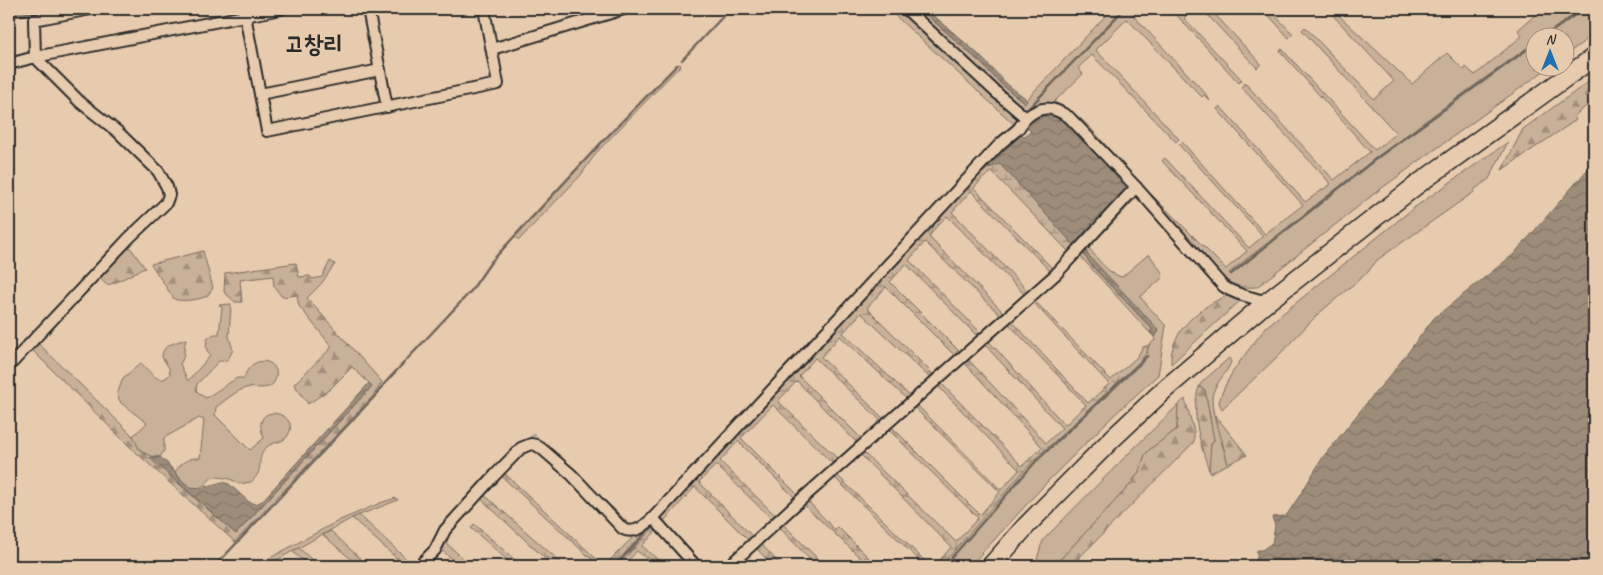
<svg xmlns="http://www.w3.org/2000/svg" width="1603" height="575" viewBox="0 0 1603 575" font-family="Caveat,'Poor Story',sans-serif">
<style>
.grass{fill:#c8b099;stroke:#7a6e62}
.forest{fill:url(#forest-firs);stroke:#7a6e62}
.wetland{fill:url(#wetland-marsh);stroke:#7a6e62}
.water{fill:url(#water-waves);stroke:#6f655a}
.lines{fill:none;stroke-linecap:round;stroke-linejoin:round}
.stream{stroke:#6f655a;stroke-width:2.5}
.street-casing{stroke:#2b2b2b;stroke-width:14}
.highway-casing{stroke:#2b2b2b;stroke-width:21}
.street{stroke:#e7cbae;stroke-width:10}
.highway{stroke:#e7cbae;stroke-width:18}
.labels{text-anchor:middle;dominant-baseline:central;stroke-width:5;stroke-linejoin:round;paint-order:stroke}
.quarter-label{font-size:24px;font-weight:bold;fill:#2b2b2b;stroke:#e7cbae}
</style>
<defs>
<pattern id="forest-firs" width="22" height="20" patternUnits="userSpaceOnUse" patternTransform="scale(1.25)"><rect width="22" height="20" fill="#c8b099"/><path d="M5 1l3.5 6h-7zM16 11l3.5 6h-7z" fill="#a38f7d"/></pattern>
<pattern id="wetland-marsh" width="20" height="14" patternUnits="userSpaceOnUse" patternTransform="scale(1.25)"><rect width="20" height="14" fill="#c8b099"/><path d="M1 5h8M5 5V1M11 12h8M15 12V8" fill="none" stroke="#a38f7d"/></pattern>
<pattern id="water-waves" width="16" height="10" patternUnits="userSpaceOnUse" patternTransform="scale(1.25)"><rect width="16" height="10" fill="#9d8c7a"/><path d="M0 5q4-4 8 0t8 0" fill="none" stroke="#807364"/></pattern>
</defs>
<rect width="100%" height="100%" fill="#e7cbae"/>
<filter id="ink" filterUnits="userSpaceOnUse"><feTurbulence type="fractalNoise" baseFrequency=".02" numOctaves="2"/><feDisplacementMap in="SourceGraphic" scale="10" xChannelSelector="R" yChannelSelector="G"/><feConvolveMatrix kernelMatrix="1 2 1 2 8 2 1 2 1" color-interpolation-filters="sRGB"/></filter>
<g filter="url(#ink)">
<g class="grass">
<path d="M38,9H56L9,18V15Z"/>
<path d="M888,9H899L1019,121L1016,126Z"/>
<path d="M913,9H920L981,63L1001,84L1025,103L1026,101V100L1112,9H1123L1029,107L1030,108L1125,9H1137L1132,14L1205,93L1210,101L1204,95L1202,97L1127,19L1096,50L1179,139L1176,142L1092,55L1078,68L1083,74L1054,102C1084,114 1104,144 1125,168L1123,169L1074,117L1029,111L1016,104Z"/>
<path d="M1171,9H1194L1184,18L1242,80L1239,83Z"/>
<path d="M1202,9H1210L1261,64L1257,68Z"/>
<path d="M1263,9H1269L1293,34L1289,38Z"/>
<path d="M1327,9H1332L1412,84L1447,53L1464,70L1466,67L1475,75L1522,36L1518,30L1542,9H1554L1561,14L1567,9H1581L1542,37L1536,38L1535,42L1428,119L1377,157L1229,273L1231,275L1378,158L1535,44L1536,68H1548L1379,190L1257,287C1241,288 1233,286 1220,276L1142,187L1141,184L1226,269L1247,251L1162,161L1165,158L1249,248L1263,236L1179,145L1182,142L1265,234L1303,205L1217,109L1220,106L1305,202L1331,184L1241,87L1245,83L1334,180L1370,152L1280,51L1282,49L1375,150L1396,133L1302,30L1305,27L1374,99L1394,81Z"/>
<path d="M1584,9H1594V34L1566,55V38L1544,37Z"/>
<path d="M679,64L681,65L596,153L581,175L519,240L515,237L600,145Z"/>
<path d="M1044,110L1060,114L1129,184V189L1075,249L1079,239L1091,224L1116,176L1078,135L1059,118L1047,114Z"/>
<path d="M1508,142L1489,179L1474,190V192L1377,260L1368,272L1318,314L1276,358L1222,409L1219,403C1225,376 1250,349 1266,327L1415,207Z"/>
<path d="M1135,193L1140,196L1137,197L1089,248C1098,259 1108,274 1122,277L1149,254L1163,274L1161,279L1140,297L1166,326L1158,375L1113,416L1050,479L970,566H945L1036,462L1141,364L1149,354L1147,352L1149,345L1155,340L1154,337L1159,332L1087,254L1086,247Z"/>
<path d="M231,304L229,337L233,350L228,359L224,361H219L197,384L196,390L201,395L206,398L237,378H244C252,352 280,360 276,377C272,395 254,384 243,389C233,393 225,401 216,407L215,415L250,450L264,438C247,399 305,412 287,437C281,444 270,441 264,450C256,462 265,470 251,482L239,484C231,478 223,477 213,477C208,480 206,485 201,487C191,493 180,478 175,472C181,463 188,457 200,458L204,420L199,418L164,438V451L160,457C147,457 136,450 133,436L147,423L121,403L117,395L123,378L141,363C149,370 159,388 170,374L169,368L162,357C162,344 176,343 186,339C183,348 186,356 180,364L188,381L210,356L206,348L207,339L214,334H219L222,307L219,305Z"/>
<path d="M1229,358L1231,362C1227,373 1217,381 1213,393C1208,406 1224,448 1228,464L1210,473C1208,464 1208,447 1214,440L1205,390L1199,387L1202,382Z"/>
<path d="M1178,405L1177,429L1149,450L1145,455L1139,472L1130,485L1054,566H1034C1039,558 1039,547 1044,539L1127,455Z"/>
<path d="M534,434L607,503C617,510 623,520 633,527H628L527,440Z"/>
<path d="M396,498L398,500L352,518L266,566H255L338,521L380,503Z"/>
</g>
<g class="forest">
<path d="M1594,78V100L1574,116L1576,120L1502,170L1523,129Z"/>
<path d="M127,243L145,268C132,273 120,282 107,285L97,276Z"/>
<path d="M203,251L213,288C211,290 210,293 208,295C203,300 180,302 174,299L151,264Z"/>
<path d="M330,261L335,264L321,284L307,298L382,382L374,395L235,542L129,446L29,347L36,341L133,436L139,449L236,534L372,386L352,367L329,390L308,404L294,384L332,347L299,306L297,295L282,297L274,286L273,276L240,280L242,302H235L224,292L225,273L296,263L299,277L310,276L312,279L322,277Z"/>
<path d="M1230,295L1242,299L1171,364C1169,331 1201,305 1230,295Z"/>
<path d="M1199,387L1205,390L1214,440L1211,444L1209,470C1201,447 1190,411 1199,387Z"/>
<path d="M1185,399L1194,431V442L1071,566H1054L1130,485L1139,472L1145,455L1149,450L1177,429L1178,405Z"/>
<path d="M1215,415L1247,455L1228,464Z"/>
</g>
<g class="wetland">
<path d="M1000,164L1075,246L1071,254L992,172L982,179L974,188L1055,271L1052,273L971,191L952,212L1030,293L1026,296L947,216L936,227L929,237L1005,314L1002,317L925,242L909,260L983,335L979,338L906,264L890,282L962,354L957,358L886,287L867,308L936,377L932,380L861,313L843,333L912,398L909,401L840,336L821,357L886,421L884,424L815,358L799,376L864,441L859,445L797,381L778,401L841,462L836,467L773,405L741,438L801,498L798,501L738,441L720,461L779,519L775,522L716,465L699,482L755,539L751,543L695,487L664,521L661,517L814,354L973,181L988,168Z"/>
<path d="M1082,252L1092,266L1152,329L1150,333L1079,255Z"/>
<path d="M1032,298L1111,380L1136,358L1143,347L1149,345L1147,352L1137,365L1031,463L941,566H935L951,547L859,453L862,451L956,542L978,518L887,428L890,425L980,515L1000,492L912,405L915,403L1001,490L1019,470L936,384L939,381L1022,466L1042,447L962,360L966,357L1046,443L1062,428L982,342L986,338L1065,425L1086,405L1006,321L1009,318L1088,403L1109,384L1031,300Z"/>
<path d="M502,471L604,566L638,532L655,524L650,526L613,566H599L499,474Z"/>
<path d="M836,474L930,566H925L833,476Z"/>
<path d="M481,492L565,566H553L478,496Z"/>
<path d="M807,500L835,530L838,527L877,566H869L803,504Z"/>
<path d="M359,515L414,566H405L352,518Z"/>
<path d="M782,523L825,566H816L778,526Z"/>
<path d="M474,524L522,566H514L471,528Z"/>
<path d="M653,528L656,531L642,546L665,566H656L637,551L624,565L625,566H617Z"/>
<path d="M331,531L368,566H359L323,535Z"/>
<path d="M443,540L471,566H460L439,548Z"/>
<path d="M760,543L782,566H773L755,547Z"/>
<path d="M299,548L319,566H309L292,551Z"/>
</g>
<g class="water">
<path d="M920,9H926L978,54L1008,85L1024,97L1027,101L1025,103L1001,84L981,63Z"/>
<path d="M1044,110L1047,114C1066,114 1112,171 1125,187V190L1120,196L1091,224L1079,239L1080,241L1075,246L1000,164L988,168L980,174L979,173C992,159 1007,149 1021,135L1025,137L1031,131L1028,129L1037,116L1041,115L1039,111Z"/>
<path d="M1594,162V566H1252L1257,558V550H1262L1272,543L1275,526L1272,517L1286,516L1302,492L1323,457L1374,394L1390,376L1434,318L1514,254L1523,243L1529,237Z"/>
<path d="M1086,247L1087,254L1159,330L1154,337L1150,333L1152,329L1092,266L1082,252Z"/>
<path d="M369,383L372,386L236,534L150,457H160L168,464L182,481L190,487L201,488L222,482L229,484L249,502L256,504L262,501Z"/>
</g>
<g class="lines">
<g class="stream">
<path d="M9,17L49,9"/>
<path d="M1543,38L1583,9"/>
<path d="M682,60L730,9"/>
<path d="M1004,106L1019,119"/>
<path d="M1029,108L1124,9"/>
<path d="M1231,274L1378,157L1536,43"/>
<path d="M716,457L957,197"/>
<path d="M215,566L376,395L384,384L471,291L491,262L523,227L600,144L677,65"/>
<path d="M615,566L652,526"/>
<path d="M944,566L1036,461L1147,356"/>
</g>
<g class="street-casing">
<g id="street">
<path d="M368,9L387,107"/>
<path d="M906,9L998,94L1026,118C1042,104 1053,107 1069,117L1136,187L1223,286C1235,295 1252,297 1267,302"/>
<path d="M244,10L260,94L380,70"/>
<path d="M492,49L624,9"/>
<path d="M35,57L281,9"/>
<path d="M9,64L35,57L34,20L91,9"/>
<path d="M260,94L267,131L498,84L484,9"/>
<path d="M9,366L129,238L166,203L169,195L167,187L158,171L118,132L80,102L35,57"/>
<path d="M653,518L696,566"/>
<path d="M419,566L435,550L445,530L495,475L521,448L531,444L536,445L542,449L572,475L623,529C635,535 645,525 653,518L1000,144L1018,129L1026,118"/>
<path d="M729,566L795,505L1056,274L1136,187"/>
</g>
</g>
<g class="highway-casing">
<path id="highway" d="M991,566L1026,526L1111,440L1164,390L1267,302L1418,184L1594,57"/>
</g>
<use href="#street" class="street"/>
<use href="#highway" class="highway"/>
</g>
</g>
<g class="labels">
<g class="quarter-label">
<text x="314" y="44">고창리</text>
</g>
</g>
<rect width="1603" height="575" fill="none" stroke="#e7cbae" stroke-width="30"/>
<rect x="15" y="15" width="1573" height="545" fill="none" stroke="#2b2b2b" stroke-width="2" filter="url(#ink)"/>
<g transform="translate(1550 52)"><circle r="24" fill="#e7cbae" stroke="#9c8b7a"/>
<path d="M0-4L9 19L0 12L-9 19Z" fill="#1f6fb2"/>
<text y="-8" font-size="14" font-weight="bold" text-anchor="middle" fill="#2b2b2b">N</text>
</g>
</svg>
